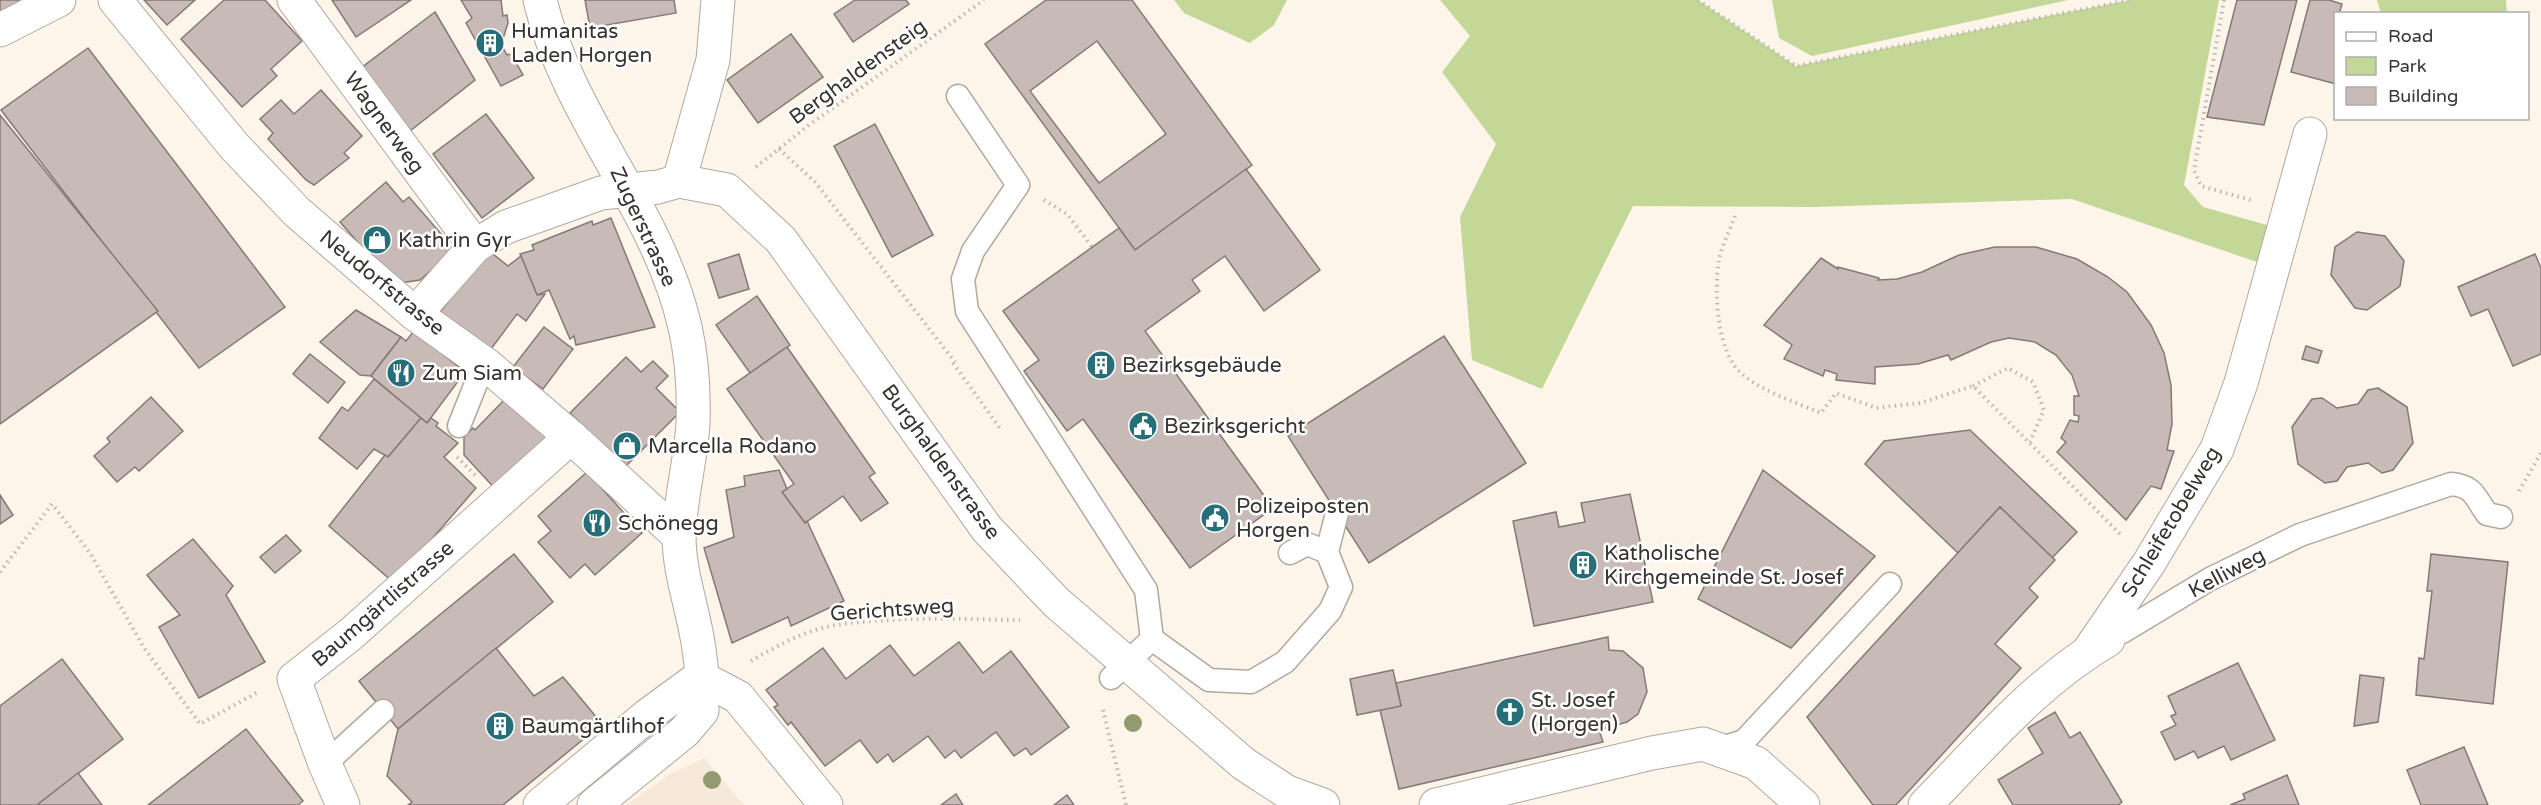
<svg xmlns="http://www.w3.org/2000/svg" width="2541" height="805" viewBox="0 0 2541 805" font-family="'Varela Round',sans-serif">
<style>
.built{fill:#f7e9d9}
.green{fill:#c3d897}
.building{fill:#c8bbb7;stroke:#857975;stroke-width:1.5;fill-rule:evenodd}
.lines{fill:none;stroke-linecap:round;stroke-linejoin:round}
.lane-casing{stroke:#b1a8a0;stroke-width:25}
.street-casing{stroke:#b1a8a0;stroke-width:35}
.secondary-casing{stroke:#b1a8a0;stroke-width:35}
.path{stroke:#bdb6ae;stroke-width:4;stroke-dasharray:1.5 4.5;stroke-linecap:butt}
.lane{stroke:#fff;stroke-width:22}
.street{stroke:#fff;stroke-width:33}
.secondary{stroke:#fff;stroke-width:33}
.tree{fill:#949a6f}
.labels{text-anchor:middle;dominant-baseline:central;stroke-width:5;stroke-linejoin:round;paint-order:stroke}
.poi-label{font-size:21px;fill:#373330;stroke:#fff;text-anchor:start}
.street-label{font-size:21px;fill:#373330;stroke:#fff}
</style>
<rect width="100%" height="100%" fill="#fdf4ea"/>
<path class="built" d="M704,758L744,805H626L672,773Z"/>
<g class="green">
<path d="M1174,0H1287L1274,25L1250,43L1184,13Z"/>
<path d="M1440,0H1698L1796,66L2130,0H2219L2184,185L2203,207L2274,227L2263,264L2072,199L1812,207L1633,206L1542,389L1472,360L1460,217L1496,144L1442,72L1470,36Z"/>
<path d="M1772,0H2068L1812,56L1779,38Z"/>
<path d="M2377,0H2506L2507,13H2381Z"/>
</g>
<g class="building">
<path d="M0,0H18L20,4L0,12Z"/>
<path d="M144,0H195L167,25Z"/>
<path d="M224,0H265L302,41L271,69L277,76L242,107L181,39Z"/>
<path d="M332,0H411L356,37Z"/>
<path d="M461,0H501L503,16L507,15L508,23L501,45L507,55L511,54L523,75L501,86L466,23L472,18Z"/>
<path d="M585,0H674L676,13L590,28Z"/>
<path d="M855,0H906L909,4L853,42L834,14Z"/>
<path d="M1046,0H1132L1252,165L1135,250L985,44ZM1097,41L1166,134L1099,183L1030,91Z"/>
<path d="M2237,0H2297L2264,125L2207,117Z"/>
<path d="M2310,0H2329L2342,4L2339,14H2336V84L2291,72Z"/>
<path d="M435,12L475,80L410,131L361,68Z"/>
<path d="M791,34L823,77L758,123L727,80Z"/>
<path d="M88,48L285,307L199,368L1,110Z"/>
<path d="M321,90L362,136L344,153L349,158L314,185L306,180L268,139L273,133L260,119L281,100L294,114Z"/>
<path d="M486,114L534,178L482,218L433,154Z"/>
<path d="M0,115L158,311L0,424Z"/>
<path d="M875,124L933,235L892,257L834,146Z"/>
<path d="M1246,169L1320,270L1264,311L1225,256L1192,280L1200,291L1145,331L1273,508L1190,568L1083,419L1067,431L1024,371L1039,360L1003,311L1119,228L1135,250Z"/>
<path d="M386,182L403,202L409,197L449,243V255L420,280L400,283L390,279L340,222Z"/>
<path d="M611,218L655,327L576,345L574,336L570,339L549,290L537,295L520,254L534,250L532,245L592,221L593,225Z"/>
<path d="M2357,232L2385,236L2404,261L2400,286L2367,310L2355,308L2331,275L2335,247Z"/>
<path d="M1995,247H2036L2077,259L2108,277L2127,292L2151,325L2164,353L2171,385L2172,424L2167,450L2174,451L2161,489L2151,486L2126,520L2057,452L2066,442L2061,438L2070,420L2078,422L2079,416L2074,415V396H2079L2072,375L2056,355L2035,342L2009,338L1991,342L1951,360L1948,355L1918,364L1875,367V384L1836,380L1837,374L1825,370L1823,376L1784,359L1792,345L1764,325L1821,258L1838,269V267L1879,278L1878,280L1897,279L1922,272L1959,255Z"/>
<path d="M488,250L508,266L521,256L537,295L545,294L526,321L517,314L488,353L437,316Z"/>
<path d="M739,254L749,289L719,298L708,264Z"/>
<path d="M2535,254L2541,268V354L2513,366L2488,309L2471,316L2458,287Z"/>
<path d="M757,296L790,345L750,373L716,325Z"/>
<path d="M356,310L401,337L371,376L360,375L320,342Z"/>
<path d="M544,327L573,349L543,389L513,367Z"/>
<path d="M414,331L465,372L427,423L371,376L401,337L406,341Z"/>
<path d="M1444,336L1526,463L1369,563L1288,436Z"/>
<path d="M2306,346L2322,351L2318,363L2302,359Z"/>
<path d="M787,347L875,473L869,477L888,503L861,521L843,496L805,523L782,492L794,484L727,389Z"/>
<path d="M310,354L345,382L328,403L293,374Z"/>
<path d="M626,357L641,372L653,361L668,376L656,388L680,412L624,468L570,413Z"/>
<path d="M374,379L421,418L388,457L374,449L357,469L319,438L342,407L348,411Z"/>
<path d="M2378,388L2407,407L2413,443L2393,470L2382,473L2368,463L2347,467L2337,481L2325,483L2298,464L2292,427L2312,399L2322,398L2337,408L2358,404L2368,390Z"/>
<path d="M509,395L557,437L499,493L464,455V437L473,428L475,430Z"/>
<path d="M151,397L183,431L139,471L135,467L117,482L94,456L110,442L107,438Z"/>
<path d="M421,418L427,423L431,418L438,423L436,426L458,443L444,457L476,488L394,583L329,526L385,455L388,457Z"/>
<path d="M1970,430L2077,532L2052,558L2000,507L1958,553L1865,464L1884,441Z"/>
<path d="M779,470L787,489L782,492L805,523L807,521L844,601L791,626L788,617L732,643L704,548L734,537L726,490L745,486L744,476Z"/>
<path d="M1763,470L1875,556L1791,648L1698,599Z"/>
<path d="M587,472L642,533L595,575L585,564L570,578L538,542L551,531L538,516Z"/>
<path d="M1630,494L1653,602L1534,626L1513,521L1556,512L1559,527L1585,522L1581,503Z"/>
<path d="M0,495L13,515L0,524Z"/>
<path d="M2000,507L2055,560L2029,588L2038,597L1995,644L2021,668L1896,805H1873L1807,717Z"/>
<path d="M286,535L301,551L275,573L260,557Z"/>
<path d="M193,539L233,586L226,595L265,662L199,698L159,627L180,615L147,575Z"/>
<path d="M514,554L553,602L398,729L359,681Z"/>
<path d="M2431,554L2508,562L2493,704L2416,695L2419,658L2424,659L2432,591H2427Z"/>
<path d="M1608,637L1609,650L1623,651L1643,668L1647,692L1638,714L1627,722L1599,730L1603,742L1399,789L1380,710L1401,706L1396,683Z"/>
<path d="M959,642L983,673L1011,651L1069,727L1031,755L1026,748L1014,756L996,732L961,758L955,750L945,758L928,736L893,762L888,754L877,763L860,740L825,766L791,722L788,725L774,707L778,705L766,690L823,648L846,679L890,645L914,676Z"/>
<path d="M496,648L534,696L563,677L602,724L503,805H408L412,802L387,776L398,729Z"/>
<path d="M62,659L123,739L37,805H0V706Z"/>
<path d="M2238,663L2275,740L2231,760L2224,746L2198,758L2194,751L2175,760L2161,732L2176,725L2171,716L2176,714L2168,696Z"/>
<path d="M1393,670L1401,706L1357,715L1350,679Z"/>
<path d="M2360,675L2384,678L2378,722L2354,726Z"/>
<path d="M2055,712L2070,738L2080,732L2122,802L2118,805H2013L1998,780L2043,753L2028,728Z"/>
<path d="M246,729L303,801L298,805H148Z"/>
<path d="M2464,747L2488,805H2421L2407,770Z"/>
<path d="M78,773L102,805H37Z"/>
<path d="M2287,775L2299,805H2230L2245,799L2243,794Z"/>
<path d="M956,794L963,805H941Z"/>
<path d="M1067,795L1074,805H1054Z"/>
</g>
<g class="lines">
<g class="lane-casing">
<g id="lane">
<path d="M958,96L1018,185L973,251L963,279L967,311L1146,590L1152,639"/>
<path d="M459,426L477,381L488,366"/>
<path d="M1327,552L1337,513"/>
<path d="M2122,632L2210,579L2300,535L2451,484C2474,486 2475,497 2487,514L2501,517"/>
<path d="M1111,678L1152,639L1209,680L1251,682L1285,662L1330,611L1341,587L1327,552L1307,544L1290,553"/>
<path d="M1719,749L1744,741L1890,584"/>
<path d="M325,764L383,711"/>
</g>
</g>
<g class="street-casing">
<g id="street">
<path d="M115,0L234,146L297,212L415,314L488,366L571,437L679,536"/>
<path d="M294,0L475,246"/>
<path d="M0,30L59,0"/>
<path d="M679,181L713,60L718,0"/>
<path d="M415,314L475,246L506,227L601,193L658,187L679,181L727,190L781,240L987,529L1056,602L1244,764L1287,792L1323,805"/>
<path d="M2088,652L2149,563L2217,449L2241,383L2310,134"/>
<path d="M700,677L738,697L826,805"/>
<path d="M343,805L325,764L294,679L351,634L571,437"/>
<path d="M1436,805L1652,753L1703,744L1756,763L1803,805"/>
<path d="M1925,805C1982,747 2036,682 2108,640"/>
</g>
</g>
<g class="secondary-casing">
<g id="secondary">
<path d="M540,0C568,118 658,209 685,327C692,358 694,392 693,423C691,460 680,498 679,536C679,577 696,616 700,657C703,674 701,693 702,711L684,732L594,805"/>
<path d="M540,805L648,715L700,677"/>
</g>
</g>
<g class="path">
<path d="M1698,0L1796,66L2130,0"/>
<path d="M2224,0L2194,170L2201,186L2254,201"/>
<path d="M779,149L815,182L955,362"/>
<path d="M756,167L809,125L984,0"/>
<path d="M1044,200L1067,214L1092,247"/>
<path d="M1735,216C1730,230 1722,245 1719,259C1714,291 1716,352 1742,374C1763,392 1795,402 1821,413L1836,393L1876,408L1920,403L1973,386L2121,535"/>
<path d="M953,363L1002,431"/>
<path d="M1973,386L2008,368L2033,382L2044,410L2030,442"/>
<path d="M457,457L475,475"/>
<path d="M2519,491L2541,453"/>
<path d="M0,572L52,504L90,553L144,648L200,724L260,691"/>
<path d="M751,661C777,646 805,630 836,625C896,616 960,619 1020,620"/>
<path d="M1103,710L1126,805"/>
</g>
<use href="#lane" class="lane"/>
<use href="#street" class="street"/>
<use href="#secondary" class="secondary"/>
</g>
<g class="tree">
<circle cx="1133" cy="723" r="9"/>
<circle cx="712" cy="780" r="9"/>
</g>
<defs>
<g id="building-disc" transform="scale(1.5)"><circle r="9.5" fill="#266f79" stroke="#fff"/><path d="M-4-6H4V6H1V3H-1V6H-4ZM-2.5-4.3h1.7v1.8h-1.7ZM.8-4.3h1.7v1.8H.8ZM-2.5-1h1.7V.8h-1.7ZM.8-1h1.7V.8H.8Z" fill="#fff"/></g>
<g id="shop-disc" transform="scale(1.5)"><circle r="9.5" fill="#266f79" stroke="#fff"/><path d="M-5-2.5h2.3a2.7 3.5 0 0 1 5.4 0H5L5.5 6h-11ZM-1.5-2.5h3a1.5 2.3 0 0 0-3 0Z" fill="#fff"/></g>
<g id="restaurant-disc" transform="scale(1.5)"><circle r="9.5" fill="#266f79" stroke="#fff"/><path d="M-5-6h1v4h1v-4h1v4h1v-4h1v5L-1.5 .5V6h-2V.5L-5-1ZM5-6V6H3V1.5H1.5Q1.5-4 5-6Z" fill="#fff"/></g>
<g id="civic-disc" transform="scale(1.5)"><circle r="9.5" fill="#266f79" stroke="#fff"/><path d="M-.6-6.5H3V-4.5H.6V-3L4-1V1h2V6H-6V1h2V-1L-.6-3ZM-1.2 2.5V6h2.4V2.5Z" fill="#fff"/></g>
<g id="church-disc" transform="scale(1.5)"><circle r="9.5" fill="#266f79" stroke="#fff"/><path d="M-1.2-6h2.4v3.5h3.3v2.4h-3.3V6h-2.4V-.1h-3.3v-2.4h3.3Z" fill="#fff"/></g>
</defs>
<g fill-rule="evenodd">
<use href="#building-disc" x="490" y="43"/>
<use href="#shop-disc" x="377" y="240"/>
<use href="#building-disc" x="1101" y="365"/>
<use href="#restaurant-disc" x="401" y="373"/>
<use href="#civic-disc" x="1143" y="426"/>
<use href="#shop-disc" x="627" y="446"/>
<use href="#civic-disc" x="1215" y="518"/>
<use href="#restaurant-disc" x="597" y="523"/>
<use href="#building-disc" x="1583" y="565"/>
<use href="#church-disc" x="1510" y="712"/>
<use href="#building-disc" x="500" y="726"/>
</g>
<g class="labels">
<g class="poi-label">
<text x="511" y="31">Humanitas<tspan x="511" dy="24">Laden Horgen</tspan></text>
<text x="398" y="240">Kathrin Gyr</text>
<text x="1122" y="365">Bezirksgebäude</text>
<text x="422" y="373">Zum Siam</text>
<text x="1164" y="426">Bezirksgericht</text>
<text x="648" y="446">Marcella Rodano</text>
<text x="1236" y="506">Polizeiposten<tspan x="1236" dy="24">Horgen</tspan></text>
<text x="618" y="523">Schönegg</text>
<text x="1604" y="553">Katholische<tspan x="1604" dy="24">Kirchgemeinde St. Josef</tspan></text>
<text x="1531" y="700">St. Josef<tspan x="1531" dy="24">(Horgen)</tspan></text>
<text x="521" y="726">Baumgärtlihof</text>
</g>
<g class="street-label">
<text transform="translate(858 72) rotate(-36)">Berghaldensteig</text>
<text transform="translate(384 123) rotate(54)">Wagnerweg</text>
<text transform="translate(643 227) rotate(65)">Zugerstrasse</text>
<text transform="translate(382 283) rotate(39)">Neudorfstrasse</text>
<text transform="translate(941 462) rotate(54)">Burghaldenstrasse</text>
<text transform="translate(2171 522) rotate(-59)">Schleifetobelweg</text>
<text transform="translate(2227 573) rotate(-28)">Kelliweg</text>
<text transform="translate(383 604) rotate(-41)">Baumgärtlistrasse</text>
<text transform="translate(892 610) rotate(-4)">Gerichtsweg</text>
</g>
</g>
<rect x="2334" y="12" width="195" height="108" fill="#ffffff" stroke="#afadac" stroke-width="1.5"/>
<rect x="2346" y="32" width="30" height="9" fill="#ffffff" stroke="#afadac" stroke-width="1.5"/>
<text x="2388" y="42" font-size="18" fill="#373330">Road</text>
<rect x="2346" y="57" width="30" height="18" fill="#c3d897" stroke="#afadac" stroke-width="1.5"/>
<text x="2388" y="72" font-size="18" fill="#373330">Park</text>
<rect x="2346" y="87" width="30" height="18" fill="#c8bbb7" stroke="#afadac" stroke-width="1.5"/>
<text x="2388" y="102" font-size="18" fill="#373330">Building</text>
</svg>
